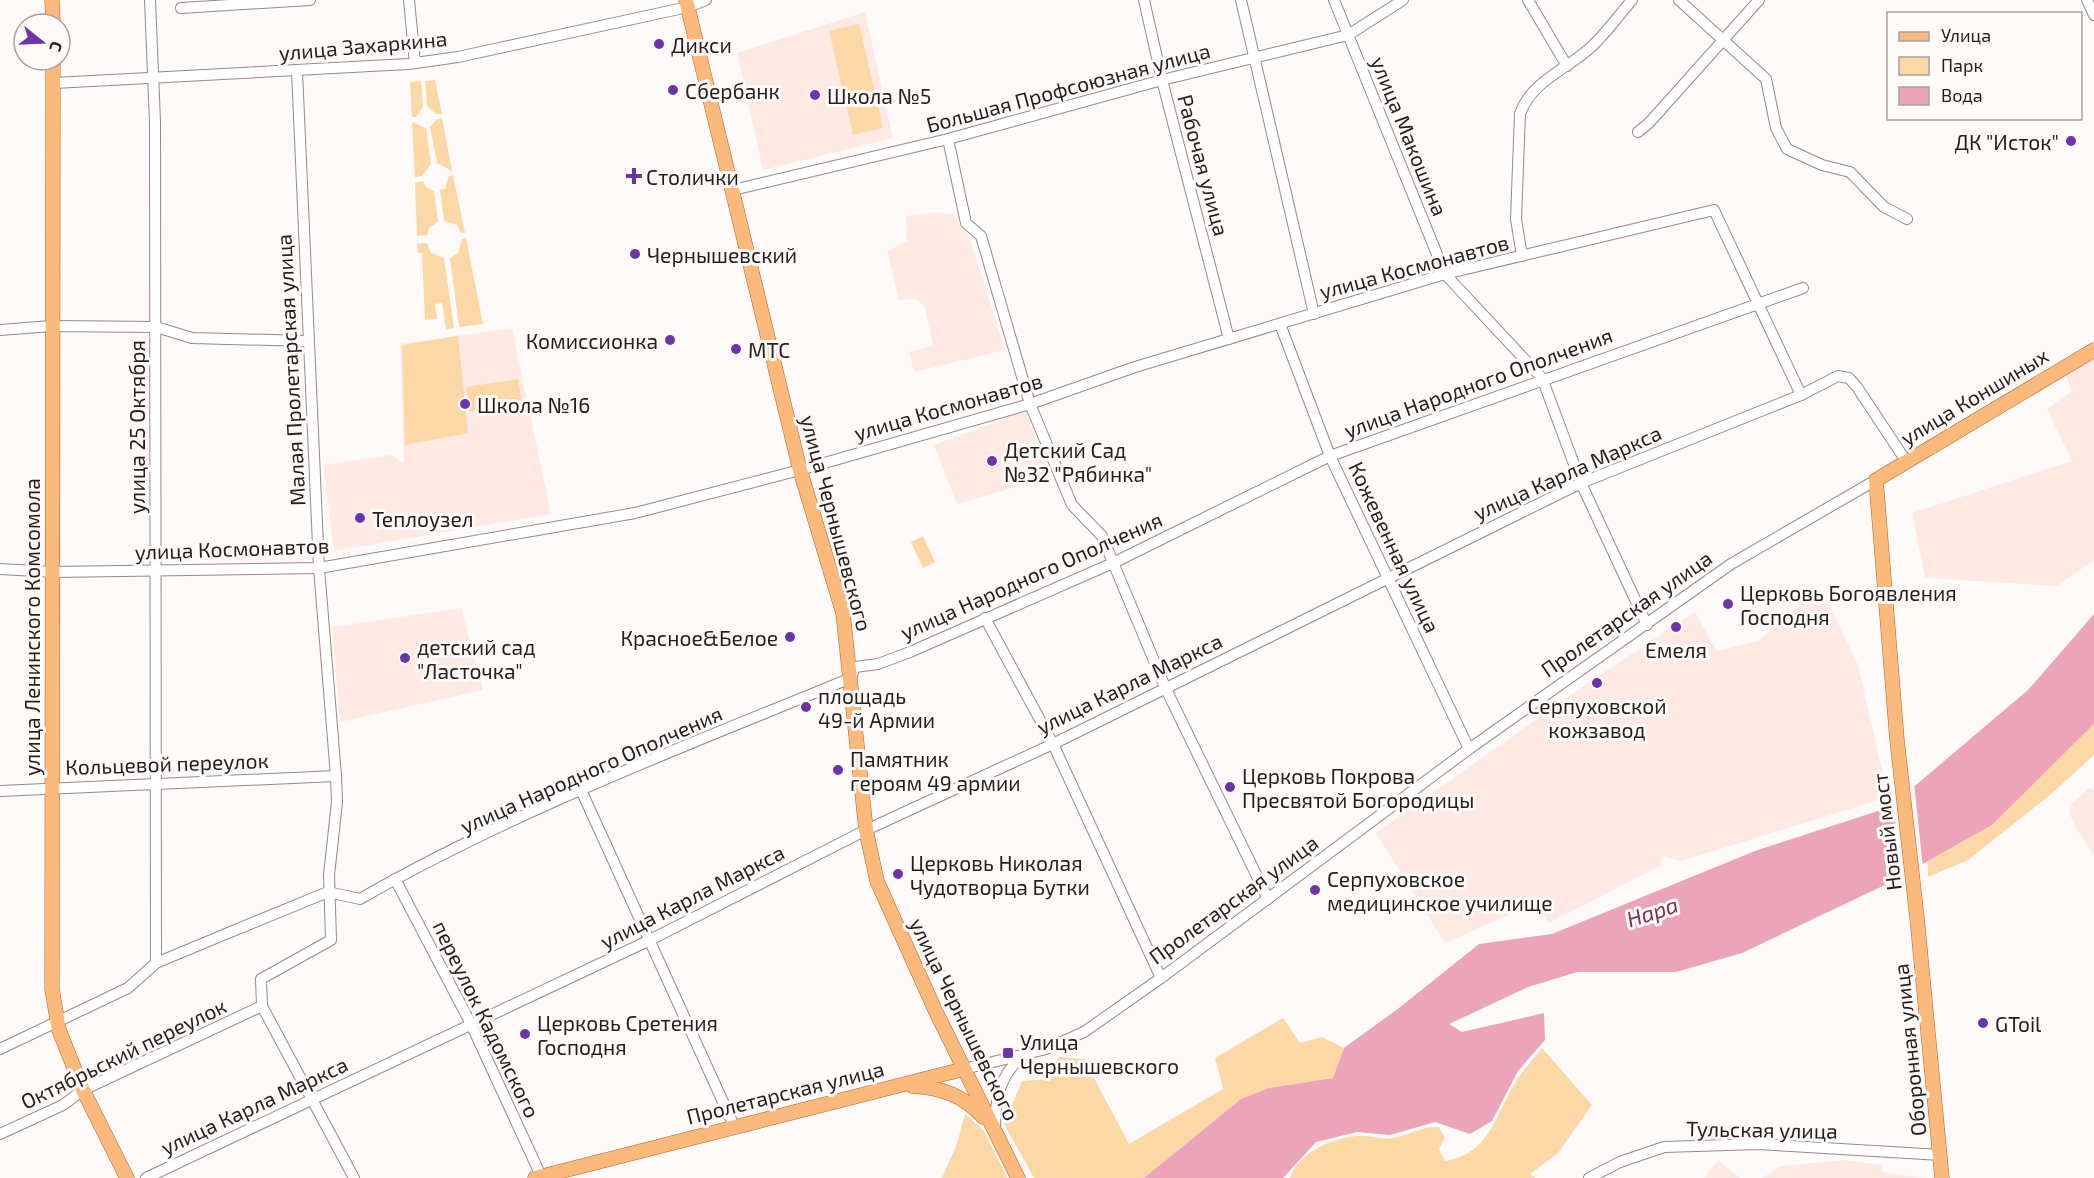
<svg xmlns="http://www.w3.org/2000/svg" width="2094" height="1178" viewBox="0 0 2094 1178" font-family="'Exo 2',sans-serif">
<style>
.built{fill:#feeae3}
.green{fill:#fbd8a6}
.water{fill:#eba4ba}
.pier{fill:#fdfaf9}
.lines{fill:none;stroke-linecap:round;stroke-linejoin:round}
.minor-casing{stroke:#988884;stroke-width:12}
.major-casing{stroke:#af6421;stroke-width:15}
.minor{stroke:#fff;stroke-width:10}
.major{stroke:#fbb97b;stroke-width:14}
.poi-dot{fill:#6d34aa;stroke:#fdfaf9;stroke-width:2}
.labels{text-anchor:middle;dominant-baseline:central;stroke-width:6;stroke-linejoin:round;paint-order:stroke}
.poi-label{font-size:21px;fill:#251e1d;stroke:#fdfaf9;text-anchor:start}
.street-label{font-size:21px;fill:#251e1d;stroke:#fdfaf9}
.water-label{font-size:22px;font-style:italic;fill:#802e4e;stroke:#fdfaf9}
</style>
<rect width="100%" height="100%" fill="#fdfaf9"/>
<g class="built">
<path d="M865,12L893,138L763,170L737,53Z"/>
<path d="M937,212L954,215L961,229L969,236L1005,350L914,372L909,352L933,346L925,307L917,299L899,300L887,251L907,241L906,216Z"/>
<path d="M512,328L551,514L334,551L323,465L391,455L404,463L400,344Z"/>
<path d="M2094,356V560L2057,586L1925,578L1912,513L2072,461L2047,409L2072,391L2065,374Z"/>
<path d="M1025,411L1050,477L957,504L934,445Z"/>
<path d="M1825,596L1858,665L1885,783L1879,800L1681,861L1663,856L1660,866L1549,923L1535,903L1445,943L1376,833L1575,692L1695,612L1717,651L1758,641L1802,604Z"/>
<path d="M461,608L483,690L340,722L332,627Z"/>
<path d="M2090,787L2094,791V855L2075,827L2069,812L2072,804Z"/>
<path d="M1718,1160L1740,1178H1704Z"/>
<path d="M1844,1160L1882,1165V1172L1924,1178H1762L1781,1166Z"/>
</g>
<g class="green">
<path d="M859,24L883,128L853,135L829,31Z"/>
<path d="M435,80L442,114H436L427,106L425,81Z"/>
<path d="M421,81L423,107L416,117H412L410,82Z"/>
<path d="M442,118L452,171L437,163L430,127L437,119Z"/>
<path d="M412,122L426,128L431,164L422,176L415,177Z"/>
<path d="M453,175L465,233H461L457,225L444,221L440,190L445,189L449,176Z"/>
<path d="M423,181L426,187L434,191L438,222L429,228L427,235L417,236L415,183Z"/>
<path d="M466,238L483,324L459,327L450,258L458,253L462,239Z"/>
<path d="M427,243L431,253L444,258L454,328L446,329L442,303L435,304L437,319L425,320L422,253H418L417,244Z"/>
<path d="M458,336L468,433L405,445L402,345Z"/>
<path d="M518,379L522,403L469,411L466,387Z"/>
<path d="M923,536L935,562L923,568L911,542Z"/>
<path d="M2094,724V755L2050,795L1968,860L1928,877V861L1992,825Z"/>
<path d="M1283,1018L1300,1043L1322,1037L1344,1048L1333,1078L1269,1088L1241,1099L1144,1178H1034L1004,1124L1022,1081L1050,1079L1059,1057L1084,1059L1129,1144L1223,1089L1215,1058Z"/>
<path d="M1542,1048L1592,1105L1558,1153L1530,1174L1536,1178H1290C1298,1153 1332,1138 1357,1136C1369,1135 1383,1140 1394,1138C1410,1134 1423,1126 1439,1127L1445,1138L1439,1149L1445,1161C1488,1155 1495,1117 1514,1085C1521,1072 1533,1060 1542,1048Z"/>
<path d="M965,1114L984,1131L1007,1178H942L957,1144Z"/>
</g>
<path class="water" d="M2094,614V724L1992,825L1889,883L1742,953L1676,972H1577L1528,987L1449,1024L1462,1032L1544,1013L1545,1040L1518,1071L1492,1121L1470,1134L1435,1122L1390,1135L1357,1132L1316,1142L1283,1178H1144L1241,1099L1269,1088L1333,1078L1344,1048L1399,1008L1479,944L1552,934L1755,851L1890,807L2028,690Z"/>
<path class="pier" d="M1914,783L1923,868L1901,880L1893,801Z"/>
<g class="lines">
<g class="minor-casing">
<g id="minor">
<path d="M150,0L155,122L156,963"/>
<path d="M409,0L415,63"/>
<path d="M1144,0L1162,80L1229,339"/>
<path d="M1241,0L1314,314"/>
<path d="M1334,0L1445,274L1542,378L1581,483L1647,625"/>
<path d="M1528,0L1567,66"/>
<path d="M1679,0L1766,79L1776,128L1787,149L1822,165L1850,172L1884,207L1907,219"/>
<path d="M2087,0L2094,15"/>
<path d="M181,8L310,0"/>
<path d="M297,71L319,568L336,776L337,802L329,875L331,940L261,979L262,1006L354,1178"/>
<path d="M54,83L408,64L458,57L688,7L706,0"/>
<path d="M1638,132L1649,123L1759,0"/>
<path d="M948,139L966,223L981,236L1030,404L1072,505L1102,536L1165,687L1268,899"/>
<path d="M733,190L948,139L1162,80L1348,35L1403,0"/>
<path d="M1522,256L1516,219L1520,114C1531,82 1565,70 1589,49C1605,35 1618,16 1632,0"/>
<path d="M1280,324L1330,456L1469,749"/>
<path d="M0,330L51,326L156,327L192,338L308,341"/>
<path d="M0,569L54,572L319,568L635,513L800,470L1030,404L1135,367L1445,274L1714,210L1801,395"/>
<path d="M985,618L1053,744L1161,978"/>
<path d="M581,790L734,1126"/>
<path d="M0,791L336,776"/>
<path d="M395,879L471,1024L542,1178"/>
<path d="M0,1049L128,988L156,963L228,933L328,892L360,899C515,810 686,746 851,678L855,667L878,664L910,652L1113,563L1330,456L1803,288"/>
<path d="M964,1069L1046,1049L1084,1032L1161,978L1469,749L1731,564L1876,480"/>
<path d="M995,1129C995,1102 999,1075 1022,1057"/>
<path d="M0,1134L63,1105L83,1090L262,1006"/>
<path d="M146,1178L648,941L866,830L1053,744L1581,483L1801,395L1838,376L1849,378L1857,387L1906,461"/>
<path d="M1589,1178L1620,1162L1664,1147L1758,1144L1941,1155"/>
</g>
</g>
<g class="major-casing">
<g id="major">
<path d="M52,0L53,24"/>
<path d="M686,0L800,470L843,613L866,830L877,881L936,1012L1018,1178"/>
<path d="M53,60L52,989L59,1030L83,1090L127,1178"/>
<path d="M912,1086C942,1088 963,1095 983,1117"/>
<path d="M535,1178L964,1069"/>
<path d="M1942,1178L1917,918L1897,740L1876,480L2094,350"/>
</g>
</g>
<use href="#minor" class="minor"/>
<use href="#major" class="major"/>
</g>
<g class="poi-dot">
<circle cx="659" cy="44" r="6"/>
<circle cx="673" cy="90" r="6"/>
<circle cx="815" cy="95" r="6"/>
<circle cx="2071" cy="141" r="6"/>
<path d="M631 167h6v6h6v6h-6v6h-6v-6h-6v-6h6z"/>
<circle cx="635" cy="254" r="6"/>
<circle cx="670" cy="340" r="6"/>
<circle cx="736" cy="349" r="6"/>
<circle cx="465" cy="404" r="6"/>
<circle cx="992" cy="461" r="6"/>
<circle cx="360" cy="518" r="6"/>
<circle cx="1728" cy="604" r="6"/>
<circle cx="1676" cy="627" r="6"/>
<circle cx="790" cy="637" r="6"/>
<circle cx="405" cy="658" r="6"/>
<circle cx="1597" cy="683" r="6"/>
<circle cx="806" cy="707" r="6"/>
<circle cx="838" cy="770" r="6"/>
<circle cx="1230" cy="787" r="6"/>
<circle cx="898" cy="874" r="6"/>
<circle cx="1315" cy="890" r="6"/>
<circle cx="1983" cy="1023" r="6"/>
<circle cx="525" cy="1034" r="6"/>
<rect x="1002" y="1047" width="12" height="12" rx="3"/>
</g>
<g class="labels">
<g class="poi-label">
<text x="671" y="44">Дикси</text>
<text x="685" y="90">Сбербанк</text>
<text x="827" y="95">Школа №5</text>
<text x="2059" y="141" text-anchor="end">ДК "Исток"</text>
<text x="646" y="176">Столички</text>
<text x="647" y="254">Чернышевский</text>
<text x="658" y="340" text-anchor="end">Комиссионка</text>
<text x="748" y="349">МТС</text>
<text x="477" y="404">Школа №16</text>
<text x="1004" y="449">Детский Сад<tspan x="1004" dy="24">№32 "Рябинка"</tspan></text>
<text x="372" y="518">Теплоузел</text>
<text x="1740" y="592">Церковь Богоявления<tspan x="1740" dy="24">Господня</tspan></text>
<text x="778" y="637" text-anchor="end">Красное&amp;Белое</text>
<text x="417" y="646">детский сад<tspan x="417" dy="24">"Ласточка"</tspan></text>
<text x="1676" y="649" text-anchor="middle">Емеля</text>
<text x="818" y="695">площадь<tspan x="818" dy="24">49-й Армии</tspan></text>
<text x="1597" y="705" text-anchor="middle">Серпуховской<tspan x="1597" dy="24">кожзавод</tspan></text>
<text x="850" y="758">Памятник<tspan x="850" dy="24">героям 49 армии</tspan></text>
<text x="1242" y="775">Церковь Покрова<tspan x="1242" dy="24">Пресвятой Богородицы</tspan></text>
<text x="910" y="862">Церковь Николая<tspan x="910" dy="24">Чудотворца Бутки</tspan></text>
<text x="1327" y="878">Серпуховское<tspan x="1327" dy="24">медицинское училище</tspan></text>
<text x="537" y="1022">Церковь Сретения<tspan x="537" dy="24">Господня</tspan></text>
<text x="1995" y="1023">GToil</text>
<text x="1020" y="1041">Улица<tspan x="1020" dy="24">Чернышевского</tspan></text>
</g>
<g class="street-label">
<text transform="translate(363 45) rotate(-5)">улица Захаркина</text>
<text transform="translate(1068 87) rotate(-15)">Большая Профсоюзная улица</text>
<text transform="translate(1410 136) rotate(68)">улица Макошина</text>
<text transform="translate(1204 165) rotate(75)">Рабочая улица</text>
<text transform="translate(1414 266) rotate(-15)">улица Космонавтов</text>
<text transform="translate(290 370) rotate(-93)">Малая Пролетарская улица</text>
<text transform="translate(1478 382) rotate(-20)">улица Народного Ополчения</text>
<text transform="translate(1974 396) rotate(-31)">улица Коншиных</text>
<text transform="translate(948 406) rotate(-16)">улица Космонавтов</text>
<text transform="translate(136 427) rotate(-90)">улица 25 Октября</text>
<text transform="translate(1567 472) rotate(-24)">улица Карла Маркса</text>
<text transform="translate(837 523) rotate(75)">улица Чернышевского</text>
<text transform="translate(1395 547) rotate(65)">Кожевенная улица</text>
<text transform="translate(232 548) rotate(-2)">улица Космонавтов</text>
<text transform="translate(1031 575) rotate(-24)">улица Народного Ополчения</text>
<text transform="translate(1626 613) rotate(-35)">Пролетарская улица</text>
<text transform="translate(31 627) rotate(-90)">улица Ленинского Комсомола</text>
<text transform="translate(1129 683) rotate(-26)">улица Карла Маркса</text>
<text transform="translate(167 763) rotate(-2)">Кольцевой переулок</text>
<text transform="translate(591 769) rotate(-24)">улица Народного Ополчения</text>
<text transform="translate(1886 832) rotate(-97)">Новый мост</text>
<text transform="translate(692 896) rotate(-27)">улица Карла Маркса</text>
<text transform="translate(1233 899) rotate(-36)">Пролетарская улица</text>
<text transform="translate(487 1019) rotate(64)">переулок Кадомского</text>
<text transform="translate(965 1019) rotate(64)">улица Чернышевского</text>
<text transform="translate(1909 1050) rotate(-96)">Оборонная улица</text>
<text transform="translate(123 1053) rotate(-26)">Октябрьский переулок</text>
<text transform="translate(785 1092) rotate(-14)">Пролетарская улица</text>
<text transform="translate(254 1105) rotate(-25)">улица Карла Маркса</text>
<text transform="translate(1762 1129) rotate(1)">Тульская улица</text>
</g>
<g class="water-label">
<text transform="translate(1652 911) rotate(-18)">Нара</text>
</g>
</g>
<rect x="1887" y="12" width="195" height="108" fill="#fdfaf9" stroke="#a7a2a1" stroke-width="1.5"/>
<rect x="1899" y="32" width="30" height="9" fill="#fbb97b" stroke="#a7a2a1" stroke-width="1.5"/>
<text x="1941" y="42" font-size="18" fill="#251e1d">Улица</text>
<rect x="1899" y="57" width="30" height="18" fill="#fbd8a6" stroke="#a7a2a1" stroke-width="1.5"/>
<text x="1941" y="72" font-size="18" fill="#251e1d">Парк</text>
<rect x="1899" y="87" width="30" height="18" fill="#eba4ba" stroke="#a7a2a1" stroke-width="1.5"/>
<text x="1941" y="102" font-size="18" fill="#251e1d">Вода</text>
<g transform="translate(42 42) rotate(108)"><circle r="28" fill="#fdfaf9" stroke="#a7a2a1" stroke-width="1.5"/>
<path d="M0-4.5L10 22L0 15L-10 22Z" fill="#6d34aa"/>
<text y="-9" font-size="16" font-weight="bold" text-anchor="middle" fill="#251e1d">С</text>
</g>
</svg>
